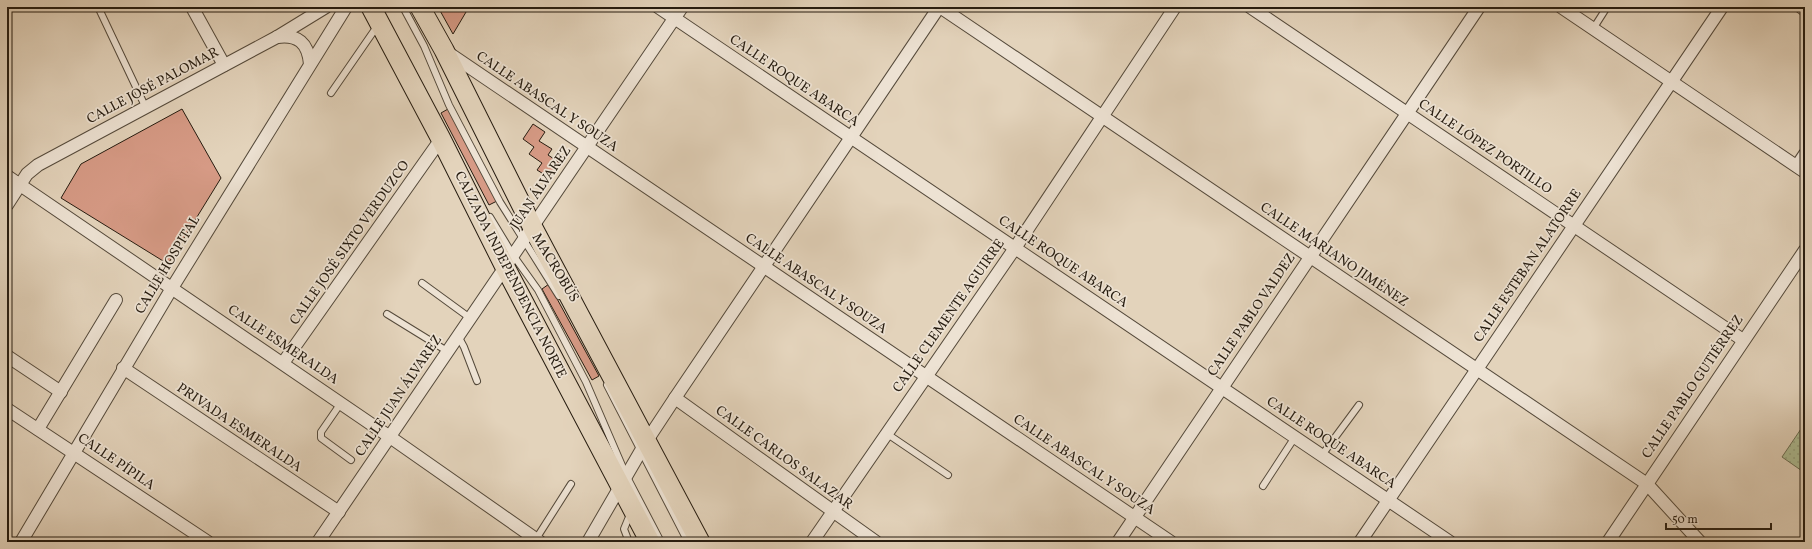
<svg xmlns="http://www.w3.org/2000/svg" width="1812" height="549" viewBox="0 0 1812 549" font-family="Vollkorn,serif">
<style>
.grass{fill:url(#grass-dots);stroke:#6a6d52}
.building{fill:#d69a85;stroke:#261c10}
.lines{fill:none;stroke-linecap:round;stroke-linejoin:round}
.service-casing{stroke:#554a3b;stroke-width:8}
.minor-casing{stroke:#554a3b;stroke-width:14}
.primary-casing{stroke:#261c10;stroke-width:21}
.service{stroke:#ede2d3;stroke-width:6}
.minor{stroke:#ede2d3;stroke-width:12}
.primary{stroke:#e3d3bb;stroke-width:19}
.labels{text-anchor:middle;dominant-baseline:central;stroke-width:3.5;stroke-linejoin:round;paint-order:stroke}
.street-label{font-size:14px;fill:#261c10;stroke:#ede2d3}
</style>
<defs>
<pattern id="grass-dots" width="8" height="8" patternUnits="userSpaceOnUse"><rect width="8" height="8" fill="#aebe94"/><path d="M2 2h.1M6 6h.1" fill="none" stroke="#96a37f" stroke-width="1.8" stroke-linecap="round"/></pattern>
</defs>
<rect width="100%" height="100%" fill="#e3d3bb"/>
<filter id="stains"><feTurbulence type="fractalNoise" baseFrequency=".005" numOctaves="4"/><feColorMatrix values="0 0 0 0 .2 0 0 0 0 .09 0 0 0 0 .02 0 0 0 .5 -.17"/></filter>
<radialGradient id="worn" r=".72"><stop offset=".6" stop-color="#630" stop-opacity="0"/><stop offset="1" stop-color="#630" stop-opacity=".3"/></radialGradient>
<path class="grass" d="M1805,423V473L1782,457Z"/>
<g class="building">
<path d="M438,7H469L453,34Z"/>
<path d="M182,109L221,178L168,264L61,198L81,164Z"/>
<path d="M448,109L497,201L489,205L441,113Z"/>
<path d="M533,124L545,132L539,141L552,149L548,155L560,163L550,178L537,170L542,163L529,154L534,147L523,139Z"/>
<path d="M549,284L599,376L592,380L542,289Z"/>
</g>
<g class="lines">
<g class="service-casing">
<g id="service">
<path d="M403,7L424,46L449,105L500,202L559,296"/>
<path d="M100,11L145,106"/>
<path d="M1593,29L1607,7"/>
<path d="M331,93L378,25"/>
<path d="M490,217L513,255L538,290L586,382L627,477L661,542"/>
<path d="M422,283L470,318"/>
<path d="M387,314L447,351"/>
<path d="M458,336L464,347L477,381"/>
<path d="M607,385L688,542"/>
<path d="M341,403L321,432V438L351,460"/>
<path d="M886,433L948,475"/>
<path d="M1322,455L1359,405"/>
<path d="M1263,486L1295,437"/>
<path d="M536,539L571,484"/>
<path d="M629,542L624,529L631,512"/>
</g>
</g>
<g class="minor-casing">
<g id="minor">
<path d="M192,7L224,65"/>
<path d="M658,7L1450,542"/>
<path d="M940,7L1647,484L1700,542"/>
<path d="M1250,7L1743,340"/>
<path d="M1561,7L1805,172"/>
<path d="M1801,7L1805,10"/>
<path d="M277,37C298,34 308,43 310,64"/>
<path d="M447,52L1171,542"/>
<path d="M1797,166L1805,154"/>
<path d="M7,176L390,437L540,542"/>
<path d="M7,205L27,174L38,165L277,37L326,7"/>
<path d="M7,356L61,392"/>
<path d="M283,363L441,139"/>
<path d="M123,368L339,512"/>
<path d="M675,398L876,542"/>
<path d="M7,409L208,542"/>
<path d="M38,429L116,300"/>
<path d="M21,542L172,288L346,7"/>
<path d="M318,542L682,7"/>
<path d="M588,542L646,442L675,398L939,7"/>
<path d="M812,542L1015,248L1175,7"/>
<path d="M1118,542L1479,7"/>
<path d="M1360,542L1722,7"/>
<path d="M1608,542L1805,250"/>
</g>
</g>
<g class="primary-casing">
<g id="primary">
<path d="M371,7L441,139L505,267L650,542"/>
<path d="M420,7L444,50L533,228L700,542"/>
</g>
</g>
<use href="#service" class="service"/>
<use href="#minor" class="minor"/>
<use href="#primary" class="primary"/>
</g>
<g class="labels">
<g class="street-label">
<text transform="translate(794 81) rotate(34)">CALLE ROQUE ABARCA</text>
<text transform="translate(153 86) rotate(-28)">CALLE JOSÉ PALOMAR</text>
<text transform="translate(547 102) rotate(34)">CALLE ABASCAL Y SOUZA</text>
<text transform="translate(1485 147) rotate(34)">CALLE LÓPEZ PORTILLO</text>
<text transform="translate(541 188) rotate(-56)">JUAN ÁLVAREZ</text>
<text transform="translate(350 243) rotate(-55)">CALLE JOSÉ SIXTO VERDUZCO</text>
<text transform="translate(1334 255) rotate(34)">CALLE MARIANO JIMÉNEZ</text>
<text transform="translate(1063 262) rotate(34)">CALLE ROQUE ABARCA</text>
<text transform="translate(168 265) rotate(-59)">CALLE HOSPITAL</text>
<text transform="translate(1528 266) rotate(-56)">CALLE ESTEBAN ALATORRE</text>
<text transform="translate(555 268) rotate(59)">MACROBÚS</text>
<text transform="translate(510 275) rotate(63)">CALZADA INDEPENDENCIA NORTE</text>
<text transform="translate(816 284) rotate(34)">CALLE ABASCAL Y SOUZA</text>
<text transform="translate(1252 315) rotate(-56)">CALLE PABLO VALDEZ</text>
<text transform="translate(949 316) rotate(-55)">CALLE CLEMENTE AGUIRRE</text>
<text transform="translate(283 345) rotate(34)">CALLE ESMERALDA</text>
<text transform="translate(1693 387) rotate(-56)">CALLE PABLO GUTIÉRREZ</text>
<text transform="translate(399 396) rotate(-56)">CALLE JUAN ÁLVAREZ</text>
<text transform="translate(239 428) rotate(34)">PRIVADA ESMERALDA</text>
<text transform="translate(1331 443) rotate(34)">CALLE ROQUE ABARCA</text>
<text transform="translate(784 458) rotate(36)">CALLE CARLOS SALAZAR</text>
<text transform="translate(116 462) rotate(34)">CALLE PÍPILA</text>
<text transform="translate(1084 465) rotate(34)">CALLE ABASCAL Y SOUZA</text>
</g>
</g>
<rect width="1812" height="549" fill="none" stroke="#e3d3bb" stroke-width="24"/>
<rect x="8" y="8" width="1796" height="533" fill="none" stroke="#261c10" stroke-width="2"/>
<rect x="12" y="12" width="1788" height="525" fill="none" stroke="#261c10"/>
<path d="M1666 523v6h105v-6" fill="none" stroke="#261c10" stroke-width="2"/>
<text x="1672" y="523" font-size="12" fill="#261c10" stroke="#ede2d3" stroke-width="3" paint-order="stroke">50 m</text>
<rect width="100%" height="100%" filter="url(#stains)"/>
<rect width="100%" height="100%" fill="url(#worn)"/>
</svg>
